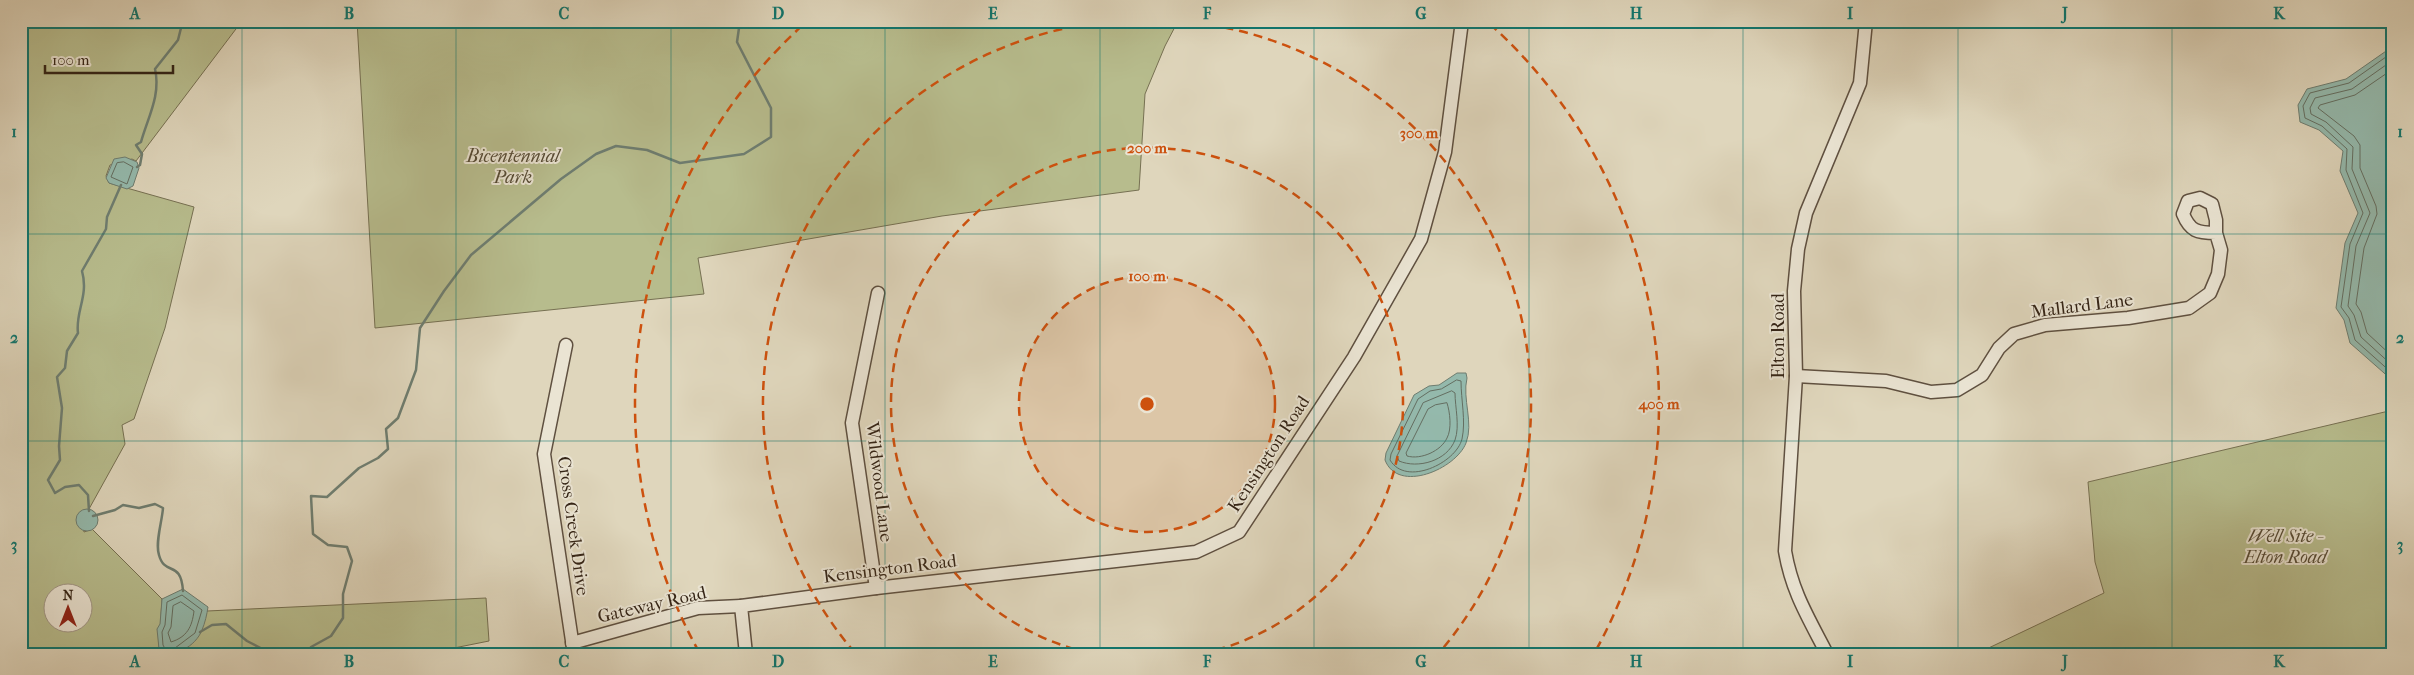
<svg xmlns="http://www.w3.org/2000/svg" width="2414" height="675" viewBox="0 0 2414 675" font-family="'IM FELL French Canon',serif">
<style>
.green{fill:#b7bc8d;stroke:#767052;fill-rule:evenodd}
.water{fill:#94b9ac;stroke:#6e7d70}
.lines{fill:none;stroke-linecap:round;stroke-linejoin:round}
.shore{stroke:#646e61;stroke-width:1}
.stream{stroke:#6e7d70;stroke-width:2.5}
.minor-casing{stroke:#5f5040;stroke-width:15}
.minor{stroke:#eae4d3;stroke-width:12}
.grid{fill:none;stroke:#0f766e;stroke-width:1;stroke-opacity:0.55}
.ring{fill:none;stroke:#cd510e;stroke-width:2.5;stroke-dasharray:9 6}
.labels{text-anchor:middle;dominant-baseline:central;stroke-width:4;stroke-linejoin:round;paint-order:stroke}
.park-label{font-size:18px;font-style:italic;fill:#554a34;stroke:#eae4d3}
.street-label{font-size:18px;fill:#342416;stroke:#eae4d3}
.centre{fill:#cd510e;stroke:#eae4d3;stroke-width:2.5}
.ring-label{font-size:15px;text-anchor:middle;font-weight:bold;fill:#cd510e;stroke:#eae4d3;stroke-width:4;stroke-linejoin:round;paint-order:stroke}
.neatline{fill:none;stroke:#0f766e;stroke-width:2}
.grid-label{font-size:16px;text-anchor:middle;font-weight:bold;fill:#0f766e}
</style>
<rect width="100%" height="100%" fill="#dfd6bc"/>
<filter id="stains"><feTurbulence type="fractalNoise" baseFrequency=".004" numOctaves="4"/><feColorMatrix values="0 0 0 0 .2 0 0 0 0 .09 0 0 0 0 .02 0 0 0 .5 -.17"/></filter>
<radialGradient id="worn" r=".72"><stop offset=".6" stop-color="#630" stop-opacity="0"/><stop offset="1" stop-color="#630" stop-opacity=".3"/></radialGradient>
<g class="green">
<path d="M21,21H242L136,161L132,159L110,165L106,176L109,183L194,207L165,328L134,419L122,425L125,444L89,509L80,512L84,532L92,529L162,599L159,649L165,654H21ZM52,592H82V622H52Z"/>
<path d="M357,21H1178L1165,46L1145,94L1139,190L942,216L698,258L704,294L375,328Z"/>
<path d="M2393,410V654H1976L2104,593L2095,562L2088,482Z"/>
<path d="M486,598L489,641L449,649V654H174C201,640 197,637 207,611Z"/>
</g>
<g class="water">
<path d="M2393,35V380H2392L2350,343L2344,320L2336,308L2345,243L2358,213L2340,171L2343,151L2319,130L2300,122L2298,105L2307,89L2346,79L2389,49L2390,37Z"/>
<path d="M125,157L137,162L139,168L133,186L127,189L109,183L106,178L114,159Z"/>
<path d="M1457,373H1466L1467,378C1462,399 1474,423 1466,443C1456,469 1398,494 1385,460L1386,453L1414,395L1429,386L1439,385Z"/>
<circle cx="87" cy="520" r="11"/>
<path d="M183,589L208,607C207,614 205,623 202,630C196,646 173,660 159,649L157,629L160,624L162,599Z"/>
</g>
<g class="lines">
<g class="shore">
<path d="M2393,52L2349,83L2310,93L2303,106L2305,118L2322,126L2347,149L2346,170L2363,213L2350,244L2341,307L2349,318L2355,340L2393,374"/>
<path d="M2393,60L2352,89L2315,98L2310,108L2311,114L2326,122L2353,147L2352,169L2370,213L2356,246L2348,306L2354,315L2361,337L2393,366"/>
<path d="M2393,69L2355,95L2320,105L2318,108L2354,136L2360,145V168L2376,206L2377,214L2364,248L2356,304L2361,312L2367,333L2393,357"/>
<path d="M124,162L133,167L127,184L111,177L117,163Z"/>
<path d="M1457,380L1461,381C1461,400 1466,421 1462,439C1456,463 1406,487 1390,460L1391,454L1418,399L1430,391L1441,389Z"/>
<path d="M1452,391L1455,393C1455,407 1460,426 1455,440C1447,461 1418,469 1399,461L1397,456L1423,403Z"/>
<path d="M1447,403C1450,412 1452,429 1447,438C1441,451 1421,460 1407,456L1406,453L1428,409L1435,405Z"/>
<path d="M181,602L194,611C192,627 187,637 171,642L168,633L171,627L173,606Z"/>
<path d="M168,654L163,645L162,632L165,625L167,602L182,595L202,610L195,633L175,648L173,654"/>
</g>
<g class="stream">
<path d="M137,167L140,165L142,154L136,145L141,142C148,117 161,95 155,69L178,40L182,24L184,21"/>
<path d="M89,511L88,495L79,485L65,487L55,493L48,480L60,460L59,446L62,408L57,377L65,368L67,351L78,333C75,312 89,296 82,271L106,229L107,217L121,185"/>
<path d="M93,516L115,510L123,505L139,508L155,504L163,508C162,522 155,543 159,555C165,577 181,559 183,591"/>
<path d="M200,632L212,625L226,624L247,641L272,654"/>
<path d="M308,654L311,647L331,636L343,618V594L352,561L347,547L328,545L313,534L311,496L327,497L359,468L378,458L388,449L386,429L398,418L416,370L420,328L444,291L471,255L561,179L596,154L616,146L647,150L680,163L744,154L771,137V108L737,42L740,21"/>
</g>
<g class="minor-casing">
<g id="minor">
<path d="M566,345L544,454L574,654"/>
<path d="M1796,376L1886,381L1931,392L1957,390L1982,375L1999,348L2014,334L2045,325L2128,318L2189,308L2210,293L2218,274L2221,250L2216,233V220L2212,204L2200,198L2188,201L2183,214C2190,231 2197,233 2216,233"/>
<path d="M876,588L852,423L878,293"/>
<path d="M572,643L698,608L741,606"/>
<path d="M746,654L741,606L876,588L1196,552L1239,532L1354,357L1421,239L1445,152L1462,21"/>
<path d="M1827,654C1808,617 1792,592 1785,551L1796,376L1794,291L1798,249L1806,213L1860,83L1866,21"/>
</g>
</g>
<use href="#minor" class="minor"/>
</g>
<path class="grid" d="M242,21V654M456,21V654M671,21V654M885,21V654M1100,21V654M1314,21V654M1529,21V654M1743,21V654M1958,21V654M2172,21V654M21,234H2393M21,441H2393"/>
<circle cx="1147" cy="404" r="128" fill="#cd510e" fill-opacity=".12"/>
<g class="ring">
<circle cx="1147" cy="404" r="128"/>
<path d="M1089 653A256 256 0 1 1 1205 653"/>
<path d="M855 653A384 384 0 0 1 1114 21M1180 21A384 384 0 0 1 1439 653"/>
<path d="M699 652A512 512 0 0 1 804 24M1490 24A512 512 0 0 1 1595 652"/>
</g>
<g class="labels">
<g class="park-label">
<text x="513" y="156">Bicentennial<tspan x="513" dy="21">Park</tspan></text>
<text x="2285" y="536">Well Site -<tspan x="2285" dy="21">Elton Road</tspan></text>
</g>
<g class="street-label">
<text transform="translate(2082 306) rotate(-7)">Mallard Lane</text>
<text transform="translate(1778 336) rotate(-90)">Elton Road</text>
<text transform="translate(1269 454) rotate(-57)">Kensington Road</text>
<text transform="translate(879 482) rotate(83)">Wildwood Lane</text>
<text transform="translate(573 526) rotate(82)">Cross Creek Drive</text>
<text transform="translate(890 569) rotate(-7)">Kensington Road</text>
<text transform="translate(652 605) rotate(-13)">Gateway Road</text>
</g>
</g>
<circle cx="1147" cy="404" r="8" class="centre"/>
<g class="ring-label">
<text x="1419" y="138">300 m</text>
<text x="1147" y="153">200 m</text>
<text x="1147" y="281">100 m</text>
<text x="1659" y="409">400 m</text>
</g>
<rect width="2414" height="675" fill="none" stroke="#dfd6bc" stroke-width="55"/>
<g transform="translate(68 608)"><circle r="24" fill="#eae4d3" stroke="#a19787"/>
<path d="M0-4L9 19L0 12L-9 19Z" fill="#8f2418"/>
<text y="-8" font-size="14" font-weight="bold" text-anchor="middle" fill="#342416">N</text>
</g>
<path d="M45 65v8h128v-8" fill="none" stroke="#342416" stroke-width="2.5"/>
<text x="52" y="65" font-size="15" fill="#342416" stroke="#eae4d3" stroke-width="4" paint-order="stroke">100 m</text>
<rect x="28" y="28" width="2358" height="620" class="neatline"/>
<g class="grid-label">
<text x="135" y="19">A</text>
<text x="349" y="19">B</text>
<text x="564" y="19">C</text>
<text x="778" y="19">D</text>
<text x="993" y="19">E</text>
<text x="1207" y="19">F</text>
<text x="1421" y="19">G</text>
<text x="1636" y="19">H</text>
<text x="1850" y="19">I</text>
<text x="2065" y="19">J</text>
<text x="2279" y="19">K</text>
<text x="14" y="137">1</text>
<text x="2400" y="137">1</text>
<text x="14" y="343">2</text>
<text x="2400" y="343">2</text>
<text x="14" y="550">3</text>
<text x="2400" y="550">3</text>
<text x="135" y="667">A</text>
<text x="349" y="667">B</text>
<text x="564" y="667">C</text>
<text x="778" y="667">D</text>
<text x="993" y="667">E</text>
<text x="1207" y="667">F</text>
<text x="1421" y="667">G</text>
<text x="1636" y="667">H</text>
<text x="1850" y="667">I</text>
<text x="2065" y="667">J</text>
<text x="2279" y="667">K</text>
</g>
<rect width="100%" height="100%" filter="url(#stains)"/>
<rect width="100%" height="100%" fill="url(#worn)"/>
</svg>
